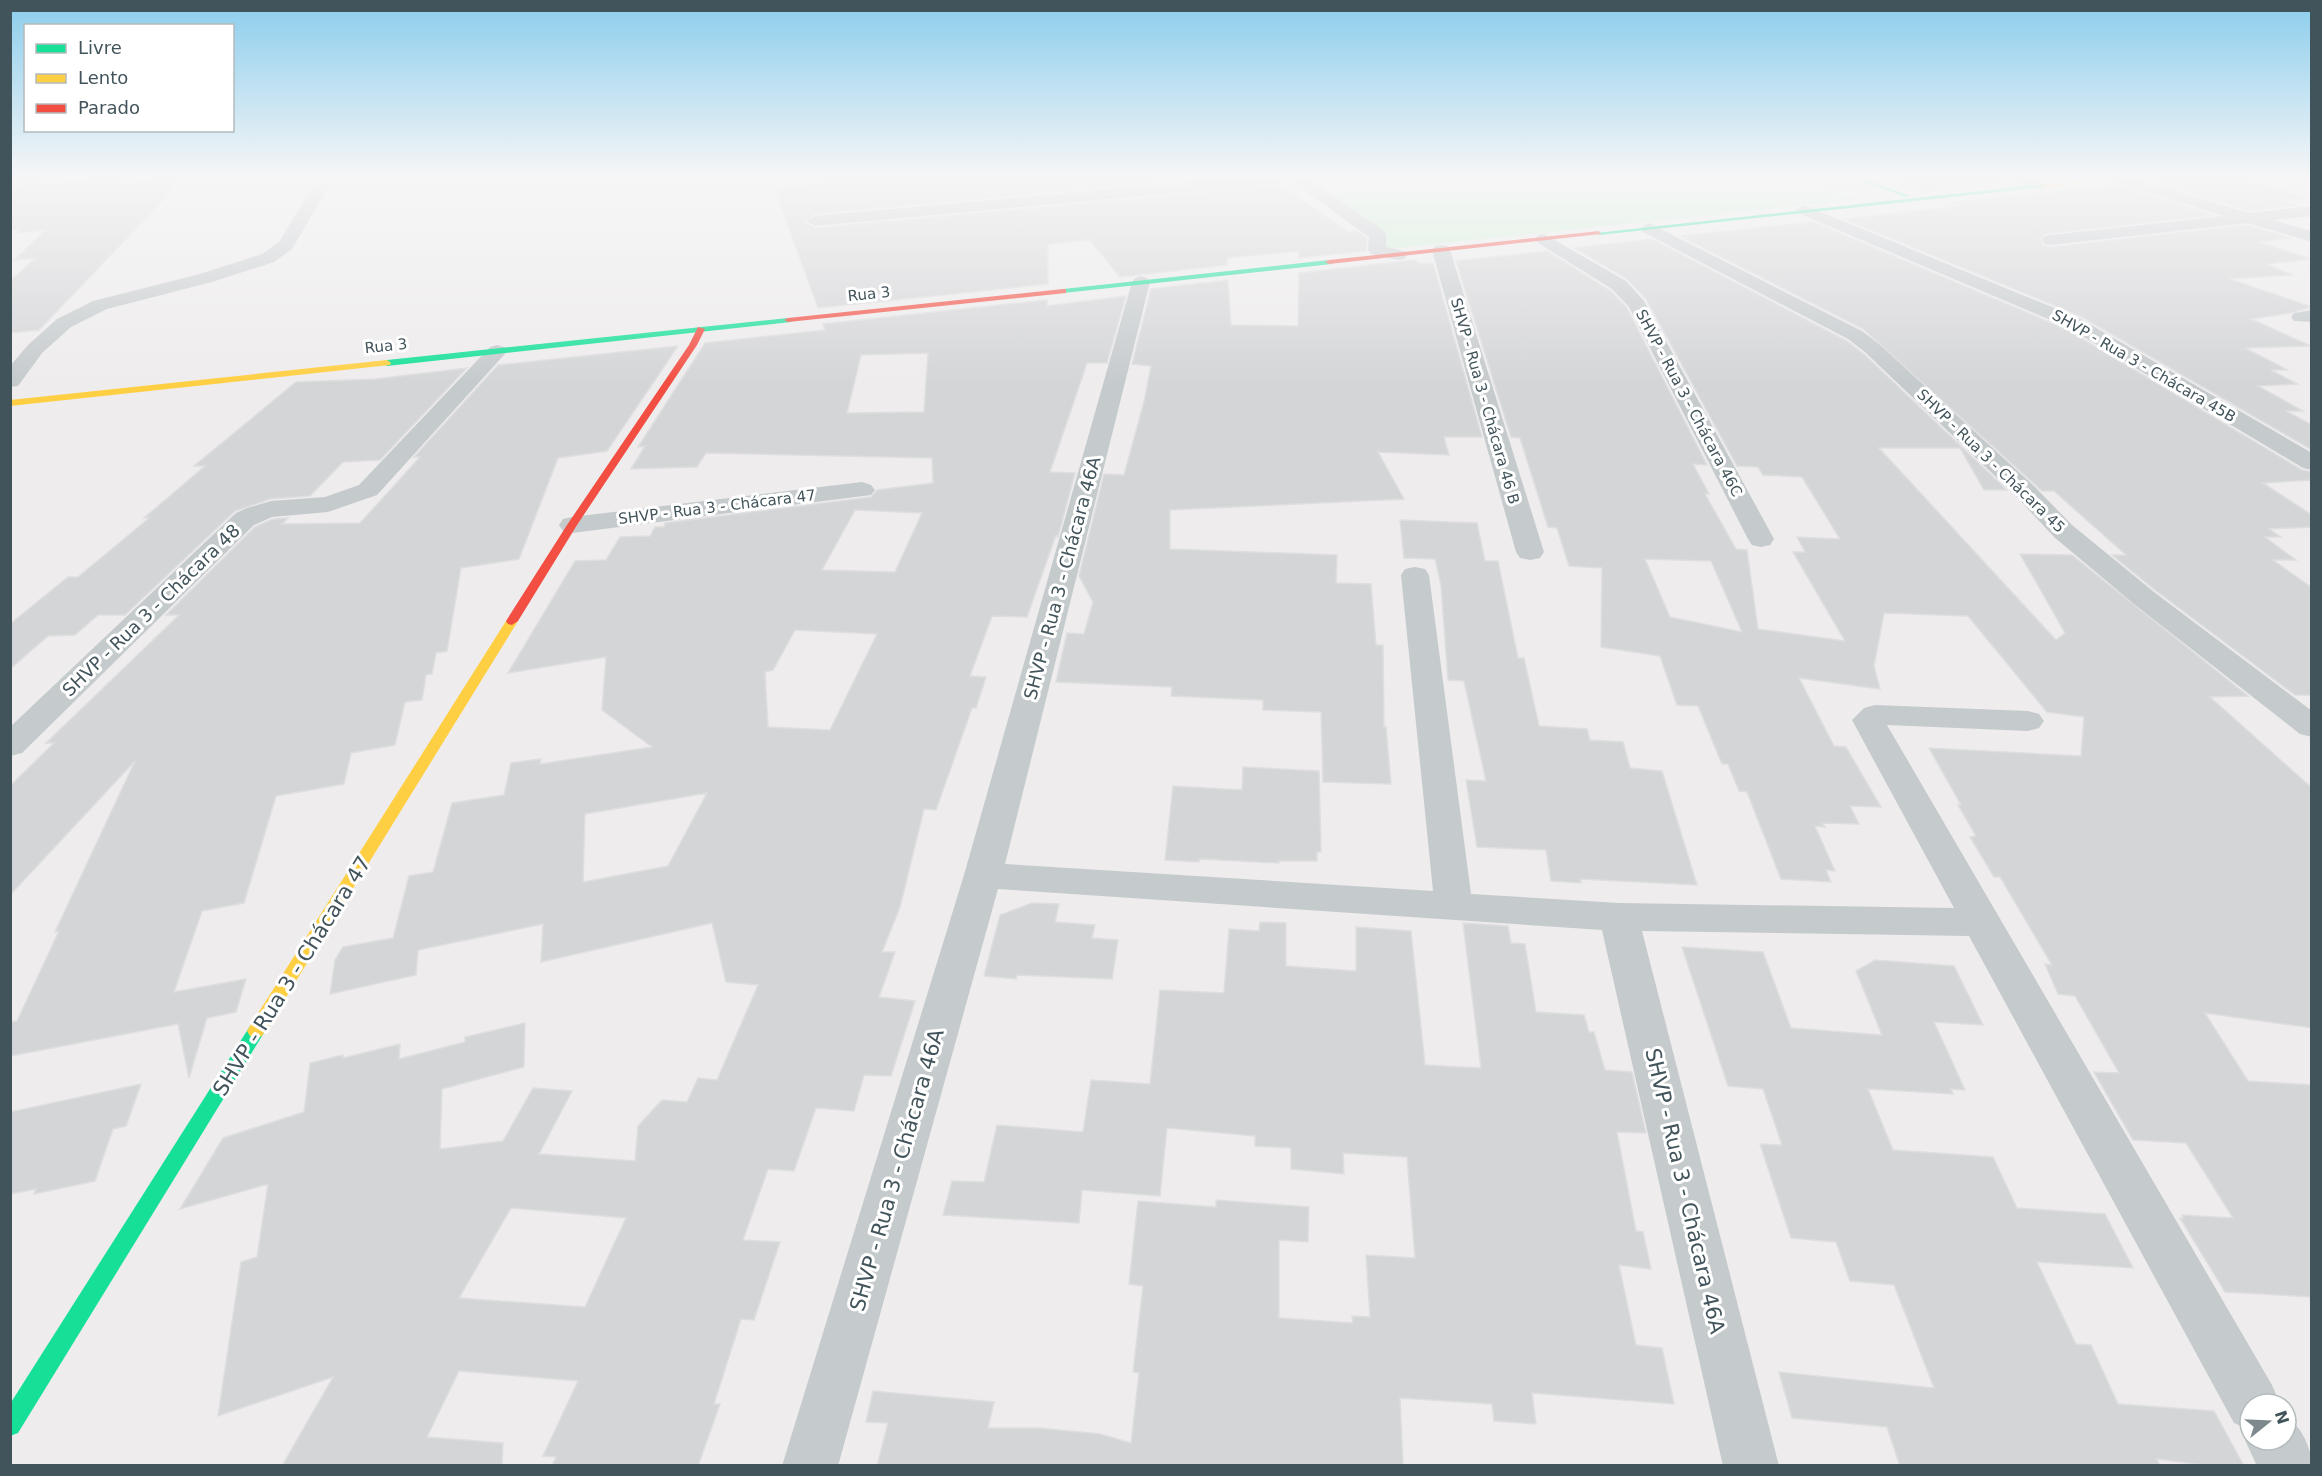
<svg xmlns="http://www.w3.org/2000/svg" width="2322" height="1476" viewBox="0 0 2322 1476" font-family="'DejaVu Sans',sans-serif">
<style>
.green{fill:#cdf0d4}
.building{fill:#d4d5d7;stroke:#dedee0;stroke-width:1.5;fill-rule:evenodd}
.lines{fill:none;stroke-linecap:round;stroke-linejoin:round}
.street{fill:#c5cacc;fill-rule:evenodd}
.fast{fill:#16e098;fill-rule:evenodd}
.slow{fill:#ffcf43;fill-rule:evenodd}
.jam{fill:#f24e42;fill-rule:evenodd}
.labels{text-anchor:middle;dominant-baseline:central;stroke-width:6;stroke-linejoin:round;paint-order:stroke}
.far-street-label{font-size:15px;fill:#42545b;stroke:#fff}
.street-label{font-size:18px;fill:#42545b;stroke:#fff}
.near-street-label{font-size:21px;fill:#42545b;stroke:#fff}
</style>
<rect width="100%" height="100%" fill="#eeeced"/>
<path class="green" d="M1296,177H1800L1858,200L1377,250L1378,235Z"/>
<g class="building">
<path d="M112,177H126L121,182L181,177L166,193H170L39,330L10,333V281L36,258L14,260L46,230L16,233L19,229L10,230V185Z"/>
<path d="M817,177H1218L815,214L805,222L815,228L1281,185L1348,232L1357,231L1367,238L1366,251L1299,258V251L1227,258V265L1120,277L1090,240L1048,244V284L818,308L774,187L820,183Z"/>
<path d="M1892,177H2010L2013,182L1922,192L1891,180Z"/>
<path d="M2136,177H2239L2307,198L2280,201L2297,205L2249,211Z"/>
<path d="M2116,185L2213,215L2045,234L2040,240L2043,245L2051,247L2248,225L2291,238L2258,242L2311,259L2266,264L2293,275L2230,279L2312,307L2291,313L2251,319L2311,346L2245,348L2288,370H2271L2297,384L2258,386L2303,411H2286L2312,425V450L2082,317L1844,219L1961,206L1952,203Z"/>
<path d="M1814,222L2066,329L2302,470L2312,472V480L2263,483L2312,515V527L2269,529L2281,537H2265L2296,560H2273L2312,588V695H2295L2155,590L2112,555H2126L2054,491H2042L1863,329L1680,236Z"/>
<path d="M1652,239L1847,341L1865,355L2007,490H1984L1960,448H1879L2056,640L2065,633L2020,554L2072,555L2248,696L2210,697L2312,788V1028L2205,1013L2248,1081L2312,1085V1297L2225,1292L2180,1218H2184L2182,1215L2233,1218L2186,1143L2133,1140L2094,1072L2119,1073L2075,996L2058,994L2045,964L2052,965L2000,877H1994L1970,837L1976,836L1958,805H1961L1929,748L2081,756L2084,717L2047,712L1968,616L1884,613L1874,666L1880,689L1799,678L1834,746L1846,747L1881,807L1850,806L1859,824L1822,823L1825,827L1815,826L1835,871L1826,870L1831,882L1781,879L1747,792L1739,791L1728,764H1722L1698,706L1677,705L1660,656L1601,647L1602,568L1569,566L1557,528L1548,527L1520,438L1511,437L1456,261L1547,251L1611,291L1627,308L1707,465L1693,464L1709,494H1705L1736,549L1747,550L1758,629L1845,641L1793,552H1805L1797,537L1840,539L1802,477L1763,475L1758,467L1737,466L1646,299L1627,279L1574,248ZM1645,559L1711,561L1742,632L1670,617Z"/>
<path d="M1415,260L1421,264L1433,263L1482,437H1444L1449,455L1378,452L1404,499L1170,510V549L1337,555L1336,583L1371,584L1376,645H1383L1384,727H1386L1391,784L1323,782L1321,712L1263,710V700L1171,696L1172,687L1056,682L1067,633L1084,634L1093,602L1079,576L1104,474L1124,475L1144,402L1151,366L1132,364L1151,289L1228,280L1231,325L1298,326L1299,273Z"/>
<path d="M1126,296L1107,363H1087L1050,472L1075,473L1058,537L1056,535L1027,617L992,616L970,676L986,677L976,708H972L936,810L924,809L900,907L882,952H895L879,997L915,1001L891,1076L864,1075L854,1111L816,1108L794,1171L768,1169L743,1240L780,1242L754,1320L741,1319L714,1404H720L698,1466H552L556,1457L543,1456L578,1381L459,1371L427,1437L503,1443L502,1466H282L333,1377L218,1416L241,1262L257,1257L268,1184L180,1209L223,1138L304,1112L310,1063L343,1055V1058L400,1044L399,1059L465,1042V1037L525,1023L524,1067L442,1089L440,1149L503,1141L533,1088L572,1091L539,1154L635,1161L638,1126L662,1100L687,1102L698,1078L717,1080L758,985L726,982L712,923L541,962L543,924L418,950L416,975L330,994L335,960L343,947L393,938L409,876L433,872L452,803L504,795L511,763L541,759L540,764L652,747L602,710L606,657L508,673L575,561L606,560L620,537L650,536L655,527H664L665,523L871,497L877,490L933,483L932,458L706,453L697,467L631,469L645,446L638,447L705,343L825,330L823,324L1047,300V306ZM928,353L924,412L847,413L861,355ZM855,510L922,513L895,572L822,570ZM795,630L877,634L830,730L768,727L765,672L773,670ZM707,793L668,866L583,882L585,814ZM511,1208L626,1218L585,1307L459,1298Z"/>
<path d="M678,346L607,451L558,458L519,559L461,568L447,651L436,653L432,674L426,675L422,700L405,702L395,745L351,753L344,784L276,796L244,903L202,911L174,992L246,979L236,1012L207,1018L189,1078L178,1024L10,1056V1022L17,1021L59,931L55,932L135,761L10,895V786L54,743H46L179,615H166L255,527L273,519L288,518L282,524L360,523L420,457H414L498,365Z"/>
<path d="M467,368L380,460L343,462L310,496L270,499L235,511L125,615H98L75,635L48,636L10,669V624L68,577H78L149,518H144L205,466H194L296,382L376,379Z"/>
<path d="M1400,520L1477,523L1485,561H1498L1518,658H1524L1539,726L1587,729L1590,740L1623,742L1630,768L1662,771L1697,885L1580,879L1581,883L1551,881L1546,850L1477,847L1466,780L1486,781L1464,681L1448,680L1441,585L1435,559L1404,558Z"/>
<path d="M1243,767L1319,771L1321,852H1317V861H1279V863L1200,859L1199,862L1165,860L1173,786L1242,790Z"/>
<path d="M1032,903L1059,904L1055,922L1095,925L1092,938L1118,940L1112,979L1017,975L1016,979L984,976L1000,915Z"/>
<path d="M1260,922L1286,923V966L1356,971V927L1411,931L1425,1065L1481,1068L1463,923L1508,926L1511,943L1525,944L1536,1012L1584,1015L1589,1032H1594L1605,1070L1632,1072L1646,1133L1617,1132L1636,1231L1643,1232L1651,1269L1619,1265L1636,1345L1662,1348L1674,1404L1532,1393L1536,1424L1494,1421L1492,1404L1400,1398L1403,1466H877L888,1423L866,1422L873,1391L994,1402L988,1428H1039L1100,1434L1131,1443L1139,1373L1133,1372L1143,1286L1129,1284L1138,1201L1216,1207V1200L1309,1207L1308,1242L1279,1240V1318L1353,1323L1352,1316L1370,1317L1366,1255L1415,1258L1407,1157L1343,1153L1344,1174L1291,1169V1148L1255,1146V1136L1167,1128L1160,1196L1082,1190L1079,1223L943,1215L952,1181L984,1182L997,1125L1083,1132L1091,1080L1150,1084L1160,990L1224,993L1229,929L1259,931Z"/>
<path d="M1682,947L1763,952L1791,1028L1882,1035L1856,971L1875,960L1954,966L1983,1025L1934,1022L1965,1090L1951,1089L1953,1094L1868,1089L1893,1150L1993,1157L2017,1208L2105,1214L2133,1268L2037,1262L2076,1344L2091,1345L2118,1404L2214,1411L2244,1466H2211L2157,1459L2160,1466H1900L1887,1427L1792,1418L1779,1372L1934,1388L1894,1285L1850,1281L1836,1242L1791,1238L1760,1144L1782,1145L1763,1089L1728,1086Z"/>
<path d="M141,1084L126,1126L113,1129L95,1181L34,1194L36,1189L10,1194V1112Z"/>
</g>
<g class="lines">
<g class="street">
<path d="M10,177H49L42,182L10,183Z"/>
<path d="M1244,177H1306L1384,231L1386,235V247L1404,251L1407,255L1404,259L1398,260L1371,254L1368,250L1369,237L1293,182L815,226L807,221L815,216Z"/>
<path d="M2012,177H2032L2049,186L2041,191L2014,180Z"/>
<path d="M2108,177H2128L2249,213L2312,206V216L2273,220L2312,231V242L2248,223L2051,245L2045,244L2042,240L2045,236L2051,235L2224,216L2110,181Z"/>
<path d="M321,181L329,186L292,249L274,262L212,282L107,309L71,327L42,353L18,386L10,387V366L28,345L57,319L93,301L200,274L262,254L279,242L313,186Z"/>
<path d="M1804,205L2081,319L2312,453V470L2303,468L2067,327L1798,213L1796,210Z"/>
<path d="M1649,223L1862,331L1880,345L2034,486L2072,525L2154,592L2312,711V737L2300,734L2134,604L2054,537L2016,496L1866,353L1848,339L1643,232L1641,228Z"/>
<path d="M1544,234L1626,281L1644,301L1774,539L1770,545L1761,547L1752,545L1748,539L1629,307L1612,289L1538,243L1536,239L1538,235Z"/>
<path d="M1441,245L1447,246L1450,250L1544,552L1540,558L1530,560L1520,558L1516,552L1432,250L1435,246Z"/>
<path d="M1141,276L1147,278L1150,282L1005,864L1433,891L1401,575L1405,569L1415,567L1425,569L1429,575L1471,894L1619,903L1954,908L1852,720L1864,708L1875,705L2028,711L2039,714L2044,721L2039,728L2028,731L1887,725L2272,1385L2280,1404H2250V1440H2286V1418C2301,1424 2312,1450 2312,1466H2257L2245,1440L2250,1430L2234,1423L1969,936L1642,931L1779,1466H1723L1602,930L998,889L838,1466H782L964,875L1132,282L1135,278Z"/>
<path d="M2312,310V322L2294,321L2291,317L2294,313Z"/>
<path d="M497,345L504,347L507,351L504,355L377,495L328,512L272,517L254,525L22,753L10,756V727L236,513L247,508L271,501L325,497L359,485L490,347Z"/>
<path d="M862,482L871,485L875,490L871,495L572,533L563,531L559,525L563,519L572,517Z"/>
</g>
<g class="fast">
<path d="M1852,177H1861L1910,196L1905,197Z"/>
<path d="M2043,184L2045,187L1599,235L1596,233Z"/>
<path d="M1329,260H1332V264L1063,293L1059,291L1063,289Z"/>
<path d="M788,318L792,320L791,322L387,366L383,363L387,360Z"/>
<path d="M256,1024L262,1026L265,1031L262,1036L18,1433L10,1436V1404L250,1026Z"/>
</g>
<g class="slow">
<path d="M2107,177H2128L2043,188L2040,186Z"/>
<path d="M387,360L391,363L390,365L10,406V400Z"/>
<path d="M512,617L518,621L262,1036L256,1038L250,1036L247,1031L250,1026L506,621Z"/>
</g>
<g class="jam">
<path d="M1599,231L1601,234L1329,264L1325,262L1329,260Z"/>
<path d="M1063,289H1066V293L788,322L784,320L788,318Z"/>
<path d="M698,327L705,329L697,345L577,525L518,621L512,625L508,624L506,621L567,525L689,345Z"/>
</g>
</g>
<linearGradient id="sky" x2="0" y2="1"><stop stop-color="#8acdec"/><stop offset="0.46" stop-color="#f7f6f7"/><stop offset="1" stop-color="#f7f6f7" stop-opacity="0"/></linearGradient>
<rect width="2322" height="384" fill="url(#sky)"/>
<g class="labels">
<g class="far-street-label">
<text transform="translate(869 294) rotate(-6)">Rua 3</text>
<text transform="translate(386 346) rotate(-6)">Rua 3</text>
<text transform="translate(2144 366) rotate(30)">SHVP - Rua 3 - Chácara 45B</text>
<text transform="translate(1485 401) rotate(74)">SHVP - Rua 3 - Chácara 46 B</text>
<text transform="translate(1689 403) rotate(62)">SHVP - Rua 3 - Chácara 46C</text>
<text transform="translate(1991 461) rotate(44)">SHVP - Rua 3 - Chácara 45</text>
<text transform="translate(717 507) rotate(-7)">SHVP - Rua 3 - Chácara 47</text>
</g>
<g class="street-label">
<text transform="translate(1062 578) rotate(-75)">SHVP - Rua 3 - Chácara 46A</text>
<text transform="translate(151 610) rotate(-44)">SHVP - Rua 3 - Chácara 48</text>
</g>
<g class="near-street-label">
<text transform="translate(292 976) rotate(-58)">SHVP - Rua 3 - Chácara 47</text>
<text transform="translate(897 1170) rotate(-74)">SHVP - Rua 3 - Chácara 46A</text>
<text transform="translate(1685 1191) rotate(77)">SHVP - Rua 3 - Chácara 46A</text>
</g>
</g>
<rect width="2322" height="1476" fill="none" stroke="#42545b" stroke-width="24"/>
<rect x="24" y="24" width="210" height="108" fill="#ffffff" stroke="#b3bbbd" stroke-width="1.5"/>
<rect x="36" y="44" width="30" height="9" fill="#16e098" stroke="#b3bbbd" stroke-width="1.5"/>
<text x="78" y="54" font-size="18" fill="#42545b">Livre</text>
<rect x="36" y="74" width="30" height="9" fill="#ffcf43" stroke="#b3bbbd" stroke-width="1.5"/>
<text x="78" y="84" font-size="18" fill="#42545b">Lento</text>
<rect x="36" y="104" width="30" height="9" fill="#f24e42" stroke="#b3bbbd" stroke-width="1.5"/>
<text x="78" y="114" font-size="18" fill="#42545b">Parado</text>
<g transform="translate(2268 1422) rotate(72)"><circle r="28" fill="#ffffff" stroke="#b3bbbd" stroke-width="1.5"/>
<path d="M0-4.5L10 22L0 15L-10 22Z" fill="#7e898e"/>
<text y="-9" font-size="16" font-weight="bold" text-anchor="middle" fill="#42545b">N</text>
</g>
</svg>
